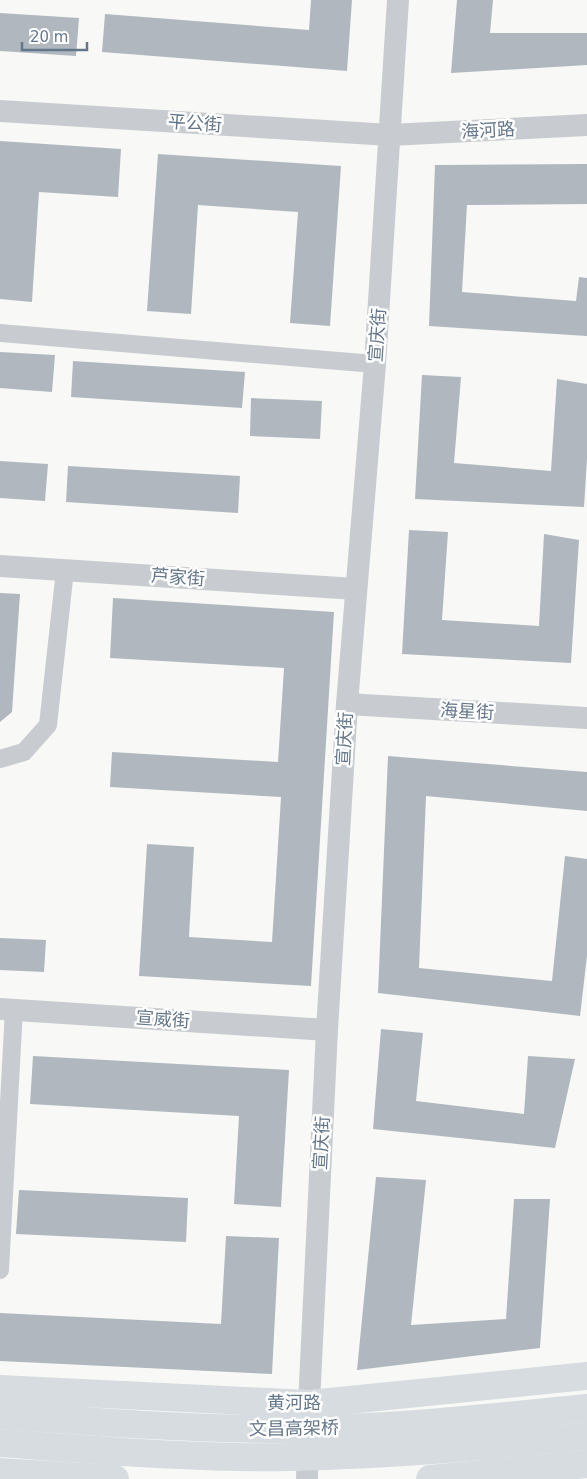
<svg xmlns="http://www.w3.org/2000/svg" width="587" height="1479" viewBox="0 0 587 1479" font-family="'DejaVu Sans','Noto Sans SC',sans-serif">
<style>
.building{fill:#b0b7bf}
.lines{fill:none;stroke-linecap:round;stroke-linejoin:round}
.minor{stroke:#c8ccd0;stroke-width:18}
.tertiary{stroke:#c8ccd0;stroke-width:22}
.primary{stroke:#d6dce0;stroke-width:28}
.trunk{stroke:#d6dce0;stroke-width:28}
.labels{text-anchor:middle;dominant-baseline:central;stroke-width:5;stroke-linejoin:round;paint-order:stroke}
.street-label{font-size:18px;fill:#64778a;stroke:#fff}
</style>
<rect width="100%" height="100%" fill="#f8f9f6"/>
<g class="building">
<path d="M311,0H352L347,71L102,52L105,14L309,30Z"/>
<path d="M457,0H493L490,33H587V65L451,73Z"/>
<path d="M0,13L79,18L76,56L0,51Z"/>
<path d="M0,141L121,149L118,197L39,192L32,302L0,299Z"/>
<path d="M158,154L341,166L330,326L290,323L298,212L198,205L191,314L147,311Z"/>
<path d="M587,164V204L467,205L462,292L576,301L579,277L587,278V336L429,326L435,165Z"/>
<path d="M0,352L55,355L52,392L0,388Z"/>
<path d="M73,361L245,372L242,408L71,397Z"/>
<path d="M422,375L461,377L454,463L551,471L557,379L587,384V459L584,507L415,499Z"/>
<path d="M251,398L322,401L320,439L250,436Z"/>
<path d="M0,461L48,464L45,501L0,498Z"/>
<path d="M68,466L240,476L238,513L66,502Z"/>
<path d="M409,530L448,532L442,620L539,626L544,534L579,540L571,663L402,654Z"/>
<path d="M0,593L20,594L12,712L0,722Z"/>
<path d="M113,598L334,612L311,986L139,976L147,844L194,847L189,937L272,942L281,797L110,787L112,752L278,762L284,668L110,658Z"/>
<path d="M388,756L587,772V811L426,796L419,968L552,981L565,856L587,859V956L580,1016L378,993Z"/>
<path d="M0,938L46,940L44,972L0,970Z"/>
<path d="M381,1029L423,1033L416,1101L524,1114L528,1056L575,1059L555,1148L373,1129Z"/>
<path d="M33,1056L289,1070L281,1207L234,1204L239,1116L30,1104Z"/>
<path d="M376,1177L426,1180L411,1325L506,1319L514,1199H550L540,1348L357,1370Z"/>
<path d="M19,1190L188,1198L186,1242L16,1234Z"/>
<path d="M226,1236L279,1238L272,1374L0,1361V1313L221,1324Z"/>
</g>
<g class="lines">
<g class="minor">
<path d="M0,333L375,364"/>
<path d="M0,759L24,752L48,725L65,570"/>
<path d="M0,1270L14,1009"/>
</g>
<g class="tertiary">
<path d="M0,111L390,135L587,125"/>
<path d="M0,566L356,589"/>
<path d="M347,704L587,718"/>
<path d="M0,1009L327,1030"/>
<path d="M307,1479L309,1404L327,1030L347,704L375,364L398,0"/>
</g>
<g class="primary">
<path d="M0,1389L309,1404L587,1376"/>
<path d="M0,1472L115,1479"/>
<path d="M430,1479L587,1464"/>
</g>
<g class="trunk">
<path d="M0,1415C93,1422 187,1429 280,1429C383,1430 485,1418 587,1408"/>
<path d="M0,1443C97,1450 195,1459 292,1457C391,1455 489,1446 587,1436"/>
</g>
</g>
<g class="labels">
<g class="street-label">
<text transform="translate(195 123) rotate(4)">平公街</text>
<text transform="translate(488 130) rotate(-3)">海河路</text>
<text transform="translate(377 335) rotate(-86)">宣庆街</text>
<text transform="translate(178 577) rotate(4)">芦家街</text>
<text transform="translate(467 711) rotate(3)">海星街</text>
<text transform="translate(344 739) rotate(-87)">宣庆街</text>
<text transform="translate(163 1019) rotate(4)">宣威街</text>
<text transform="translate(321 1143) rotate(-87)">宣庆街</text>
<text x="294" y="1402">黄河路</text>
<text transform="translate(294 1428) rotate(-1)">文昌高架桥</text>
</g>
</g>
<path d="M22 42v8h65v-8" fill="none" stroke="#64778a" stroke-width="2.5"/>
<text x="30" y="42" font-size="15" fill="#64778a" stroke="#ffffff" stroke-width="4" paint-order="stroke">20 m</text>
</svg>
